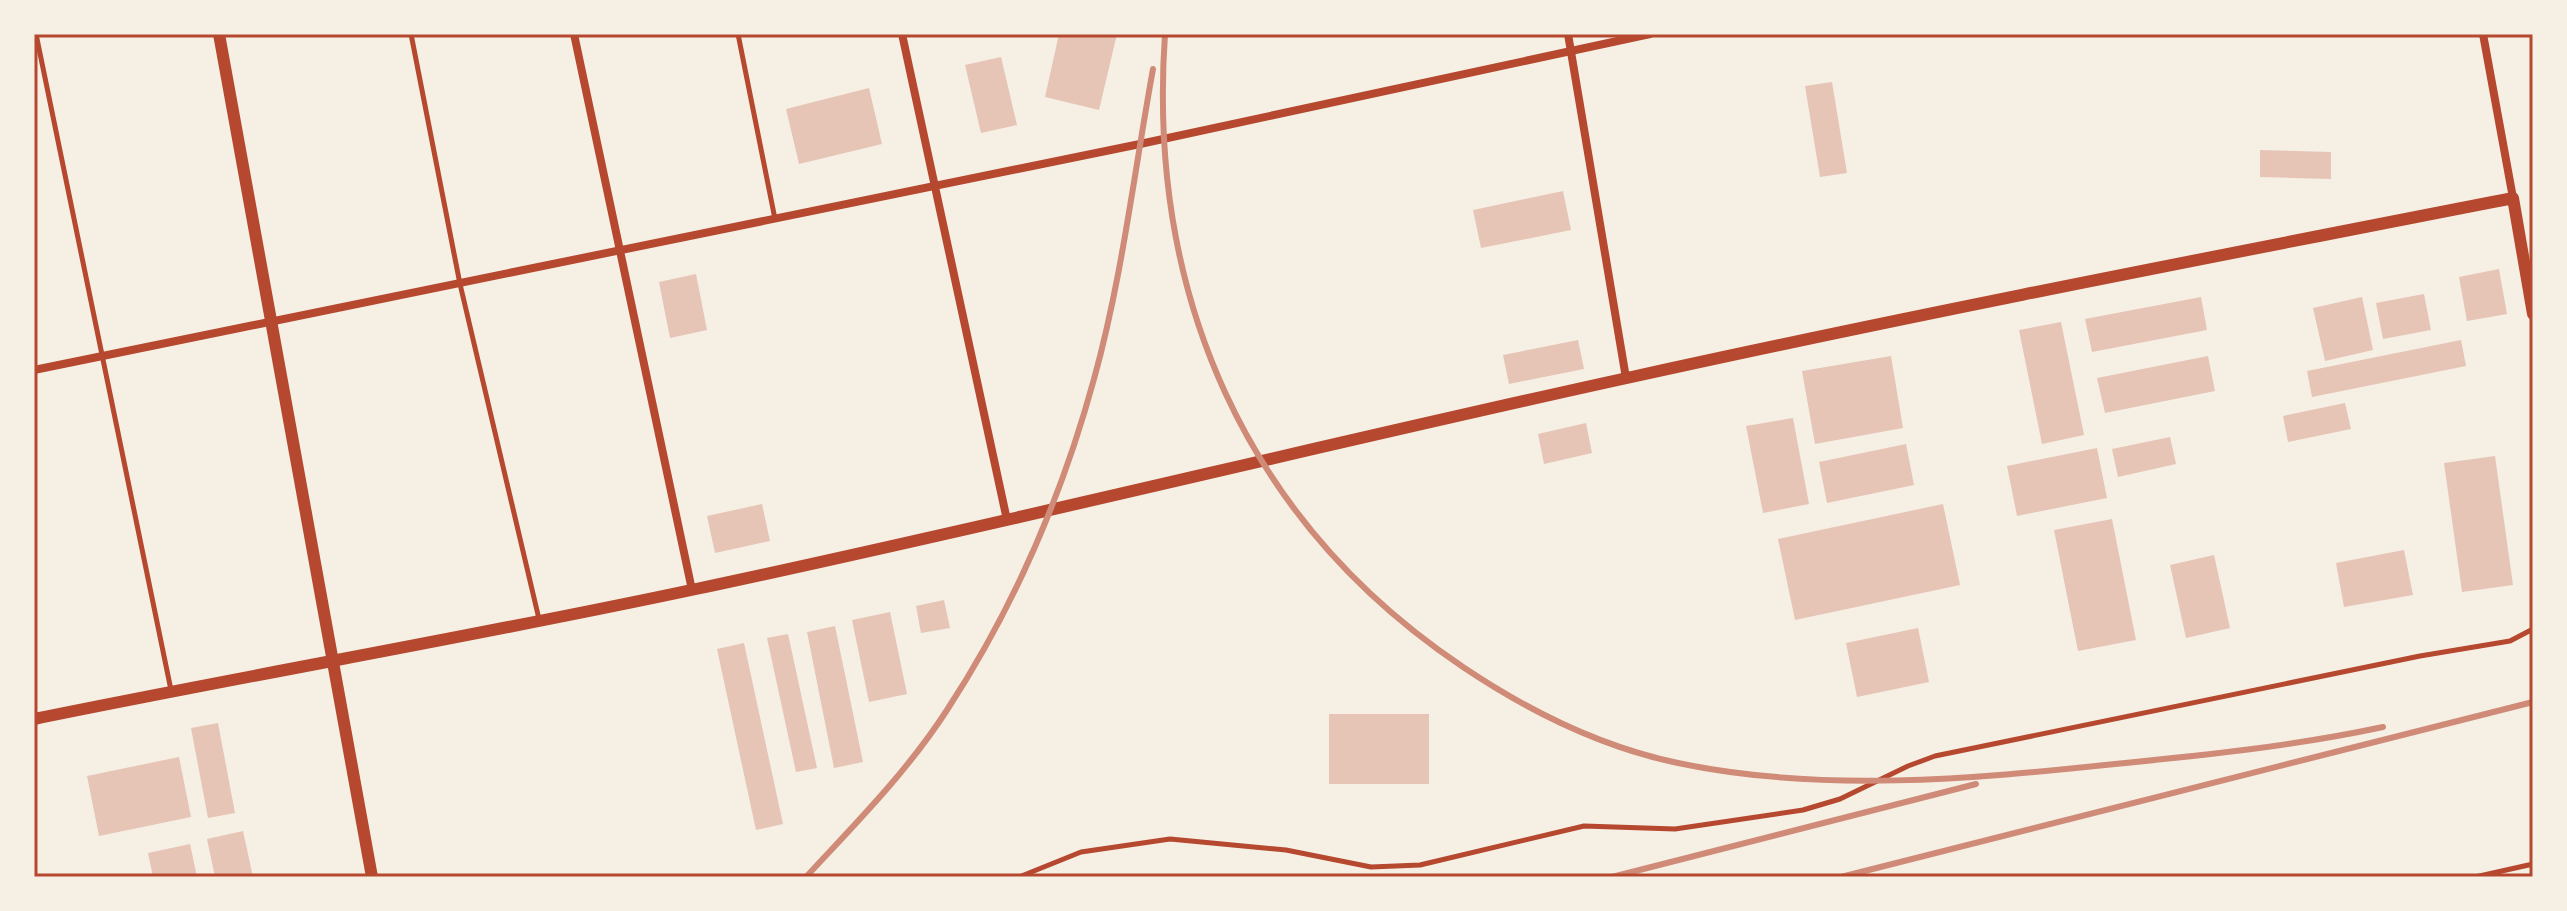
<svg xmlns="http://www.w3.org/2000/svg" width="2567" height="911" viewBox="0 0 2567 911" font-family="'Exo 2',sans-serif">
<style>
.building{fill:#e6c5b7}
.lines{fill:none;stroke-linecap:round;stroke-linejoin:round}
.service{stroke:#b5482f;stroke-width:5}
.minor{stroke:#b5482f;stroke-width:8}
.tertiary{stroke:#b5482f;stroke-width:12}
.rail{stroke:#cf8b77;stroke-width:6}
.neatline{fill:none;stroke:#b5482f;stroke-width:3}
</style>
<rect width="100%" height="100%" fill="#f6efe4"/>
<g class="building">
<path d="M1059,34H1117L1099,110L1045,97Z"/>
<path d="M1001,57L1017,125L981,133L965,65Z"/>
<path d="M1832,82L1847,173L1820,177L1805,86Z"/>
<path d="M869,88L882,144L799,164L786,109Z"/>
<path d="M2260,150L2331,152V179L2260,177Z"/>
<path d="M1563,191L1571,230L1481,248L1473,210Z"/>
<path d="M2499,269L2507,314L2467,321L2459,277Z"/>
<path d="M696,274L707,330L670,338L659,282Z"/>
<path d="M2424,294L2431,330L2383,339L2376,303Z"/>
<path d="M2201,297L2207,330L2092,352L2085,319Z"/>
<path d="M2362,297L2373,350L2325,361L2313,308Z"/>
<path d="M2061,322L2084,435L2042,444L2019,330Z"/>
<path d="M1578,340L1584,369L1509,384L1503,355Z"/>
<path d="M2461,340L2466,366L2312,397L2307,371Z"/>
<path d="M1891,356L1903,428L1815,444L1802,371Z"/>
<path d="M2208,356L2215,391L2105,413L2097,378Z"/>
<path d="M2345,403L2351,429L2288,442L2283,416Z"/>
<path d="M1793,418L1809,504L1763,513L1746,426Z"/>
<path d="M1586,423L1592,453L1544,464L1538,434Z"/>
<path d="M2170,437L2176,464L2118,477L2112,449Z"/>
<path d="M1906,444L1914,485L1827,503L1819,462Z"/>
<path d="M2097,448L2107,498L2017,516L2007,466Z"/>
<path d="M2495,456L2513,585L2462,592L2444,463Z"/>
<path d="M762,504L770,541L715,553L707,516Z"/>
<path d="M1943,504L1960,585L1795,620L1778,539Z"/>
<path d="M2112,519L2136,640L2078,651L2054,530Z"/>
<path d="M2404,550L2413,595L2344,607L2336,563Z"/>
<path d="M2214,555L2230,628L2186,638L2170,565Z"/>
<path d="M944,600L950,628L921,633L916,606Z"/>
<path d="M890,612L907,694L869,702L852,620Z"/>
<path d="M835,626L863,762L834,768L807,632Z"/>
<path d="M1918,628L1929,682L1857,697L1846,643Z"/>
<path d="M788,634L817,768L796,772L767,638Z"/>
<path d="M744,643L783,824L756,830L717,649Z"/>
<rect x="1329" y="714" width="100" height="70"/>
<path d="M218,723L235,813L208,818L191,728Z"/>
<path d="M179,757L191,817L99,836L87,776Z"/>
<path d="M243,831L253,877H215L207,839Z"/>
<path d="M190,844L197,877H153L148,853Z"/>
</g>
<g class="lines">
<g class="service">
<path d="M36,34L171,690"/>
<path d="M411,34L460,284L539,619"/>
<path d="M738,34L775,219"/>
<path d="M1019,877L1081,852L1170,839L1286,850L1371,867L1420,865L1584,826L1675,829L1803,810L1840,799L1908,766L1935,756L2420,656L2510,641L2533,629"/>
<path d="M2475,877L2533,864"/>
</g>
<g class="minor">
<path d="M574,34L692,590"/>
<path d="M902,34L1007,520"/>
<path d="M1568,34L1626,378"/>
<path d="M2483,34L2513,198"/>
<path d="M34,370L1140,144L1650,34"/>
</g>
<g class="tertiary">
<path d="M219,34L372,877"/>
<path d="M34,719C254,674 476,636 696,589C1007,523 1316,446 1627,378C1921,313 2217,256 2513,198L2533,314"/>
</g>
<g class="rail">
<path d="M1165,34C1147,293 1244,520 1463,667C1527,710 1601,747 1678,763C1821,793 1971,779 2115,764C2206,755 2294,746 2383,727"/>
<path d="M806,877C855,824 907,772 947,710C1013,609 1062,496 1094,379C1122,278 1134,173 1153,69"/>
<path d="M1612,877L1976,784"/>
<path d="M1841,877L2533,702"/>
</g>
</g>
<rect width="2567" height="911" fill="none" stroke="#f6efe4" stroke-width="72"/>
<rect x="36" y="36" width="2495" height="839" class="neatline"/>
</svg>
